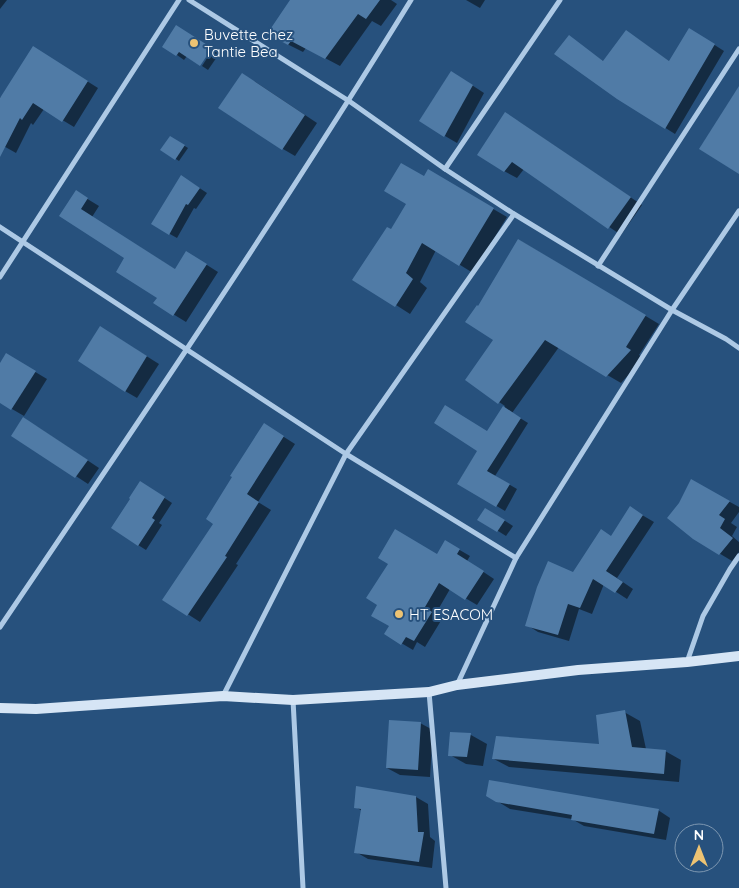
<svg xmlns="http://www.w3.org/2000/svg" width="739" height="888" viewBox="0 0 739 888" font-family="Quicksand,sans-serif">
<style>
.shadow{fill:#0007}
.building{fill:#507ba6}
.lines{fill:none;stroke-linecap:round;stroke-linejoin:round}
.street{stroke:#adc9e5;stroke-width:5}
.secondary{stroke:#d6e5f5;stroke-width:10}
.poi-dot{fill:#edc373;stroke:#27517d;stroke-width:2}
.labels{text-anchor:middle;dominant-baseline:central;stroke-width:4;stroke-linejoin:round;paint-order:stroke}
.poi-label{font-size:15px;fill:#fff;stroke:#27517d;text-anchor:start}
</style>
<rect width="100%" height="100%" fill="#27517d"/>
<g class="shadow">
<path d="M0,0H7L0,9Z"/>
<path d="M291,0H391L397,4L381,26L372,21L340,66L306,48L303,52L283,42Z"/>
<path d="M466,0H485L480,8Z"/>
<path d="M185,31L187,56L184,60L177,55Z"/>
<path d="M699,35L724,51L675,134L618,98L569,37L604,62L635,37L670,62Z"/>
<path d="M213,49L219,54L208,70L202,66Z"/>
<path d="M44,54L98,88L74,127L44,109L33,125L31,123L16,153L0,144V98Z"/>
<path d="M464,80L484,93L457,143L445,136Z"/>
<path d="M254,81L317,123L295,156L283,149Z"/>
<path d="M518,121L642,205L621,235L524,169L517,178L504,171Z"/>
<path d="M170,137L188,148L179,161L162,150Z"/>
<path d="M428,171L507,217L473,273L436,250L420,282L427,288L410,314L396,305L391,230Z"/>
<path d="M189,181L207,193L196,209L194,208L177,238L152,224Z"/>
<path d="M76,192L99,206L92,217L176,270L199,260L218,272L186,322L155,303L159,297L125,257L61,215Z"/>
<path d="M519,240L659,324L639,355L644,358L621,383L559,347L512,413L528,423L495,476L517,489L505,511L458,483L505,406L466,380L495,340L478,308Z"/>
<path d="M113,335L159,364L137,398L125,391Z"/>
<path d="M7,355L47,379L24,416L0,402V365Z"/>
<path d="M36,426L99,468L88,484L13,435Z"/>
<path d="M276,432L295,444L258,502L271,510L236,564L238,565L200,622L164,599Z"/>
<path d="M692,481L739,507V512L731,523L737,527L732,536L739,542V552L732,561L694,538Z"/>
<path d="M148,487L172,503L159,523L162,525L146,550L138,545Z"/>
<path d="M630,508L654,522L617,578L633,589L627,599L604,584L592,614L579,609L569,641L538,632L527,625L574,574L612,537Z"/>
<path d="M494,514L513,526L506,536L479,519Z"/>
<path d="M446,542L470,556L467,561L494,579L477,605L450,589L435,615L442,619L425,647L417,642L413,650L386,634Z"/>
<path d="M624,712L640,721L646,749L665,751L681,760L679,782L509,767L494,759L600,746Z"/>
<path d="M420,723L433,730L430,777L400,775L387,768Z"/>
<path d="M451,733L471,735L487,744L483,766L466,764L450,755Z"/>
<path d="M416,797L428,804L430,837L435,841L432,868L368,859L356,852L362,811L356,807Z"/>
<path d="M497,801L658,810L670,818L666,840L584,826L572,819L510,809Z"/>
</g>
<g class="building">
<path d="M290,0H380L366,19L358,14L325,59L291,41L288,45L267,34Z"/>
<path d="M176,25L212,48L200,66L179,52L176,56L162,47Z"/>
<path d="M689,28L715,44L665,129L617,99L554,54L569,35L603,61L626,30L669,61Z"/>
<path d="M33,46L88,81L62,122L33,103L22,120L20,118L0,157V98Z"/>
<path d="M451,71L473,85L444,137L419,121Z"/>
<path d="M242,73L305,115L282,150L218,108Z"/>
<path d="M739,86V174L699,149Z"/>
<path d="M505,112L631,197L608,229L512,162L504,172L477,155Z"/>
<path d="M170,136L185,145L175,160L160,150Z"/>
<path d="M401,163L424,176L428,169L494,208L459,266L422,243L406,273L413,279L395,307L352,280L387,227L391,229L406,204L384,191Z"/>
<path d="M181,175L200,188L188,205L186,204L169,235L151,224Z"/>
<path d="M76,190L88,198L81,209L175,269L186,251L207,264L173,316L153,303L157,298L116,272L124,258L59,216Z"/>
<path d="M518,239L646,315L626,347L631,350L606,377L545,340L498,404L465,380L493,340L465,322L477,305L478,306Z"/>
<path d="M100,326L147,356L125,392L78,361Z"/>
<path d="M6,353L36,371L11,410L0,403V363Z"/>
<path d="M445,405L487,431L503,406L521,418L487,471L510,484L496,507L457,484L477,451L434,423Z"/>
<path d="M23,417L88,460L75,478L11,436Z"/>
<path d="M264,423L284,436L247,494L259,502L225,556L227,557L187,616L162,600L213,524L206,519L232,477L230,476Z"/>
<path d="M691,479L730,501L719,515L725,519L720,528L733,538L719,555L693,539L667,518L679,503Z"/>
<path d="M140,481L165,497L152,518L155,520L138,546L111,528L130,499L129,498Z"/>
<path d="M630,506L643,515L606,571L623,582L615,593L593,579L580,608L568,604L558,635L525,626L537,587L548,561L573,572L601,529L611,536Z"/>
<path d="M485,508L505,520L497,532L477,520Z"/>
<path d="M395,529L437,554L445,540L460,549L457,554L484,571L465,600L439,583L425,607L432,612L414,641L406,637L401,645L384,634L389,626L371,616L377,605L366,598L388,564L378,558Z"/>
<path d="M625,710L632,747L666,750L664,774L492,759L496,736L599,744L596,715Z"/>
<path d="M389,720L421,722L418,770L386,768Z"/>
<path d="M450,732L471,733L467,757L448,756Z"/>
<path d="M489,780L659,809L654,834L571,820L572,815L496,802L486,796Z"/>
<path d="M356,786L416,796L418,832H424L419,862L354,853L361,809L354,808Z"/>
</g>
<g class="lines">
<g class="street">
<path d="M189,0L349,101L445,169L514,214L672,310L726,339L739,348"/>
<path d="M445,169L560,0"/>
<path d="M0,227L346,454L516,558"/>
<path d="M598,266L739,49"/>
<path d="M0,277L179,0"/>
<path d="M0,627C140,420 280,213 411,0"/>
<path d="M687,662L703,616L730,569L739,556"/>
<path d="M457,685L516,558L672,310L739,211"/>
<path d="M429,692L446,888"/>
<path d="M223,696L346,454L514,214"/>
<path d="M293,700L303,888"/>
</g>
<path class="secondary" d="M0,708L36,709L223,696L293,700L429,692L457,685L578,670L687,662L739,656"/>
</g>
<g class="poi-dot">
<circle cx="194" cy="43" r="5"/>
<circle cx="399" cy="614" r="5"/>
</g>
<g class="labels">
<g class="poi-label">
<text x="204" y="34">Buvette chez<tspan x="204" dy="17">Tantie Bea</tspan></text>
<text x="409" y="614">HT ESACOM</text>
</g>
</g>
<g transform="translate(699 848)"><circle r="24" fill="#27517d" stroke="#7d97b1"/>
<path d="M0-4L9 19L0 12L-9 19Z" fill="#edc373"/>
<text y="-8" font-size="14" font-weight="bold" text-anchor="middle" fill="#ffffff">N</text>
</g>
</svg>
